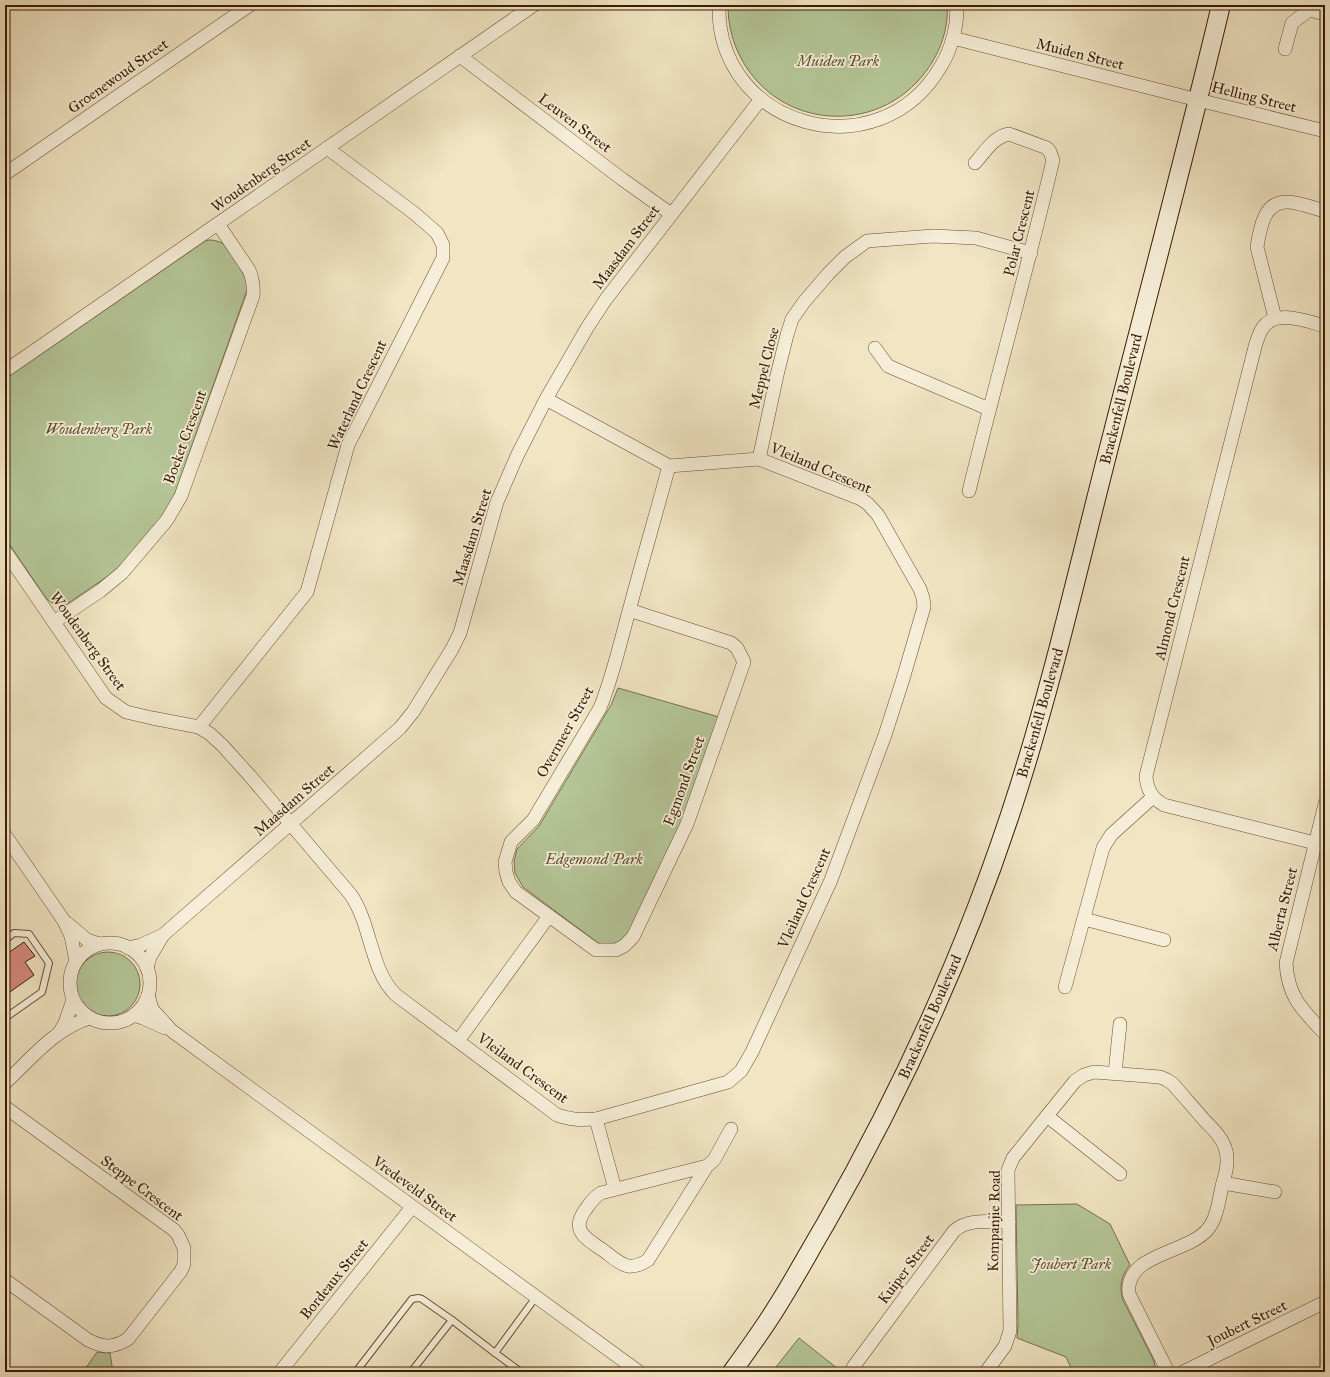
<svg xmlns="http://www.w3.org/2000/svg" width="1330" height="1377" viewBox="0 0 1330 1377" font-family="'IM FELL Great Primer',serif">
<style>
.green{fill:#b5c698;stroke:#78714e}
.building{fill:#d6887f;stroke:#3a1c03}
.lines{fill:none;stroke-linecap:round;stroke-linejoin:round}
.lane-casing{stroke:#684e33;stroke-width:8}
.street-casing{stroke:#684e33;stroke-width:14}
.secondary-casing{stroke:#3a1c03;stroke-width:20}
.lane{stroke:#f6eed8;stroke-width:6}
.street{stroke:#f6eed8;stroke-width:13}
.secondary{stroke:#f6eed8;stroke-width:18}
.labels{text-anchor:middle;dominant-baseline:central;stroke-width:3.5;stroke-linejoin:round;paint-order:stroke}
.street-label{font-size:15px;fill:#3a1c03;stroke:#f6eed8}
.park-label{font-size:15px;font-style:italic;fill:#5f4f30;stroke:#f6eed8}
</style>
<rect width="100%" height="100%" fill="#f1e5c3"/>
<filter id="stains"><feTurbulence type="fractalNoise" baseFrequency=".005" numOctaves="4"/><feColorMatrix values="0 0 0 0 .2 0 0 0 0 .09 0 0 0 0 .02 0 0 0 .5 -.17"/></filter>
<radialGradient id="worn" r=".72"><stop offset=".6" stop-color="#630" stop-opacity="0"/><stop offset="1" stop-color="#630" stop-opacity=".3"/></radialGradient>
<g class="green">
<path d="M728,5H947C949,28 940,52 927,70C877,139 773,129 738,52C731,37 728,21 728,5Z"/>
<path d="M209,240C214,240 218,241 222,243C228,248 243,271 245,278C247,282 247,286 247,290L173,499L165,513L118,568L111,574L67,604C58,606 53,605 46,598L5,538V379L205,241Z"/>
<path d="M618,688L719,717L688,809L630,932C620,943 614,946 598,943L523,887L515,873L514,861L517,849L539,826L611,705Z"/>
<circle cx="108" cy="984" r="32"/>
<path d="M1077,1204L1110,1224L1130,1265C1121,1276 1119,1286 1123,1300L1154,1361L1155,1366L1154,1372H1073L1066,1357L1017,1338L1018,1324L1016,1205Z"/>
<path d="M799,1338L842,1372H772Z"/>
<path d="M97,1352L110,1353L113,1372H83Z"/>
</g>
<path class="building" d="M24,942L35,956L25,962L34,975L7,994L5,990V955Z"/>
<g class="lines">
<g class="lane-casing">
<g id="lane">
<path d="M5,940L14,933L29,934L49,963L42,992L5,1018"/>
<path d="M358,1372V1369L412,1299L419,1298L422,1299L452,1320L495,1353"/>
<path d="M411,1372L452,1320"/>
<path d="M521,1372L495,1353L536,1297"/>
</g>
</g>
<g class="street-casing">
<g id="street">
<path d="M719,5C716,128 879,173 941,66C951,50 959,23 956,5"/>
<path d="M953,38L1198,100L1325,131"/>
<path d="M1285,49L1292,23L1309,10L1325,14"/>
<path d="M460,56L622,179L671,214"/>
<path d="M5,174L250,5"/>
<path d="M1275,318L1257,247C1260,228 1264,200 1289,202C1301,203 1313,208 1325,211"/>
<path d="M875,348L888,366L989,409"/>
<path d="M5,371L534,5"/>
<path d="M759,459L777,375L787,335L792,319L804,302L828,274L845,257L867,241L933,236L976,238L1031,253"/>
<path d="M969,491C996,380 1027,271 1053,160L1050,152L1047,148L1009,134C993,137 985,152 975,163"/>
<path d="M5,551L106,698L126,712L152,718L199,727L210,734L222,745L250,776L351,895C372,926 370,970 396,995L557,1115C572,1120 580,1120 596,1119L728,1082L741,1071L752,1052L831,880L885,735L903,679L924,607L923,598L920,589L878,515L868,504L861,499L759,459L669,466L546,399"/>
<path d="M629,610L731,643L737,648L744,662L687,824L633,937L624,946L616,950H596L516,892L509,882L506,872L505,862L511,842L533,820L600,708C613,676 620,643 629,611C642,562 656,514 669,466"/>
<path d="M54,622L100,591L122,573L167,520L181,496L253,296C254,286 253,279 249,270L218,224"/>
<path d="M199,727L307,592L348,445L443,258V245L437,233L414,213L327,148"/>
<path d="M1325,804L1286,963C1288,998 1303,1010 1325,1034"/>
<path d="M5,835L64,921L71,936L76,961"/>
<path d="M1315,843L1164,805C1152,798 1147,790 1146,776L1256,343C1259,336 1260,329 1266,324C1279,310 1309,322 1325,326"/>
<path d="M1084,919L1164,940"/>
<path d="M67,923L87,940L99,944"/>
<circle cx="110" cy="983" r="40"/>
<path d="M128,948L141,945L163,935"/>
<path d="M147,968L150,957L163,935L400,728L413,712L452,649L460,633L497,502L517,456L546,399L587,328L606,299L761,99"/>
<path d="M1065,987L1103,848L1111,835L1153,797"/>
<path d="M148,995L152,1009L172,1031L639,1372"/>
<path d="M134,1015L143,1018L165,1028"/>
<path d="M59,1033L65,1023L73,1000"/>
<path d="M458,1041L549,916"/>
<path d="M1115,1073L1120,1024"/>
<path d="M5,1083C31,1059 55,1028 90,1018"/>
<path d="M5,1107L174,1230L178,1235L184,1248V1264L181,1271L128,1339C113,1348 104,1348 88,1340L5,1280"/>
<path d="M1047,1116L1120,1174"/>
<path d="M596,1119L615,1189"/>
<path d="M707,1166L601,1193C594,1197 590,1203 586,1209C569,1231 587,1239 604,1251C611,1256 619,1264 628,1266C636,1267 642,1264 648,1260L707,1166L714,1160L731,1129"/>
<path d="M1223,1183L1275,1192"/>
<path d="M280,1372L412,1207"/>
<path d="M851,1372L854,1366L954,1231C968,1218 991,1222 1009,1222"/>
<path d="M986,1372L1005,1346L1010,1331L1008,1170L1013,1158L1075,1081L1084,1075L1094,1072L1160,1077L1167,1080L1173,1084C1184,1097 1195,1109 1205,1121C1212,1128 1220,1135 1224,1145C1230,1158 1226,1173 1222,1186C1219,1200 1217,1218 1208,1229C1188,1254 1124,1253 1129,1294L1168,1372"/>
<path d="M1183,1372L1325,1302"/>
</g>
</g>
<g class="secondary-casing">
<path id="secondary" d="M732,1372C748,1350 764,1328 778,1305C795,1278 810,1250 826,1223C905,1085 971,939 1019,787C1056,670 1082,551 1113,432C1149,290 1187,148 1221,5"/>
</g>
<use href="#lane" class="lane"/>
<use href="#street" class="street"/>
<use href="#secondary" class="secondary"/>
</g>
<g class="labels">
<g class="street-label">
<text transform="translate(1080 54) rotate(14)">Muiden Street</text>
<text transform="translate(118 76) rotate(-35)">Groenewoud Street</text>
<text transform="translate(1254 97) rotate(14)">Helling Street</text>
<text transform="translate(575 123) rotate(37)">Leuven Street</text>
<text transform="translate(261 175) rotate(-35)">Woudenberg Street</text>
<text transform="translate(1019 233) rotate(-76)">Polar Crescent</text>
<text transform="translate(626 247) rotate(-53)">Maasdam Street</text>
<text transform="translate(764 368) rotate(-76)">Meppel Close</text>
<text transform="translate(357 395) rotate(-65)">Waterland Crescent</text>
<text transform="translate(1121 399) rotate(-76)">Brackenfell Boulevard</text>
<text transform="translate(185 437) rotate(-70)">Boeket Crescent</text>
<text transform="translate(821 468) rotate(23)">Vleiland Crescent</text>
<text transform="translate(472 537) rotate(-73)">Maasdam Street</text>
<text transform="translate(1172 608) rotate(-76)">Almond Crescent</text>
<text transform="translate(88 641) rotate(54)">Woudenberg Street</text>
<text transform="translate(1040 713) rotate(-74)">Brackenfell Boulevard</text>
<text transform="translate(565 732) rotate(-61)">Overmeer Street</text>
<text transform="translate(684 781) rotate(-70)">Egmond Street</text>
<text transform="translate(294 800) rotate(-41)">Maasdam Street</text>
<text transform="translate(804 898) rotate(-66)">Vleiland Crescent</text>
<text transform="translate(1282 909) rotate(-76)">Alberta Street</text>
<text transform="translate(930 1017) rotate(-66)">Brackenfell Boulevard</text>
<text transform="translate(523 1068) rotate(36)">Vleiland Crescent</text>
<text transform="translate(142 1188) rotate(37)">Steppe Crescent</text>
<text transform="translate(415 1189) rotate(36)">Vredeveld Street</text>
<text transform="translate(994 1221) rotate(-89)">Kompanjie Road</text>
<text transform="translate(906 1269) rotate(-53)">Kuiper Street</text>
<text transform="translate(334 1279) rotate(-51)">Bordeaux Street</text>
<text transform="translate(1247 1323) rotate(-26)">Joubert Street</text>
</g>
<g class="park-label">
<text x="838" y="61">Muiden Park</text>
<text x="99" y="429">Woudenberg Park</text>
<text x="594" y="859">Edgemond Park</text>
<text x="1071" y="1264">Joubert Park</text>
</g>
</g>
<rect width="1330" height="1377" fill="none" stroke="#f1e5c3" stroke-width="20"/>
<rect x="6" y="6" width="1318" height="1365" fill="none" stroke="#3a1c03" stroke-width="2"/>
<rect x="10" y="10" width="1310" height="1357" fill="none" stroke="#3a1c03"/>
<rect width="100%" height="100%" filter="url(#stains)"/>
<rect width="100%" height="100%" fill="url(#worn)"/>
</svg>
